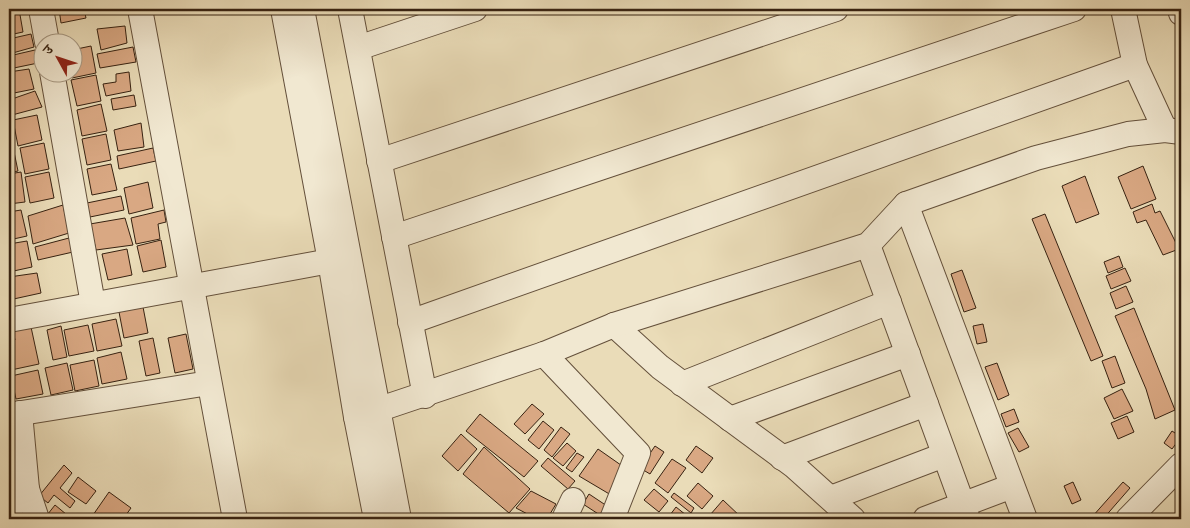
<svg xmlns="http://www.w3.org/2000/svg" width="1190" height="528" viewBox="0 0 1190 528" font-family="'EB Garamond','Noto Serif Devanagari',serif">
<style>
.building{fill:#d9a883;stroke:#372211}
.lines{fill:none;stroke-linecap:round;stroke-linejoin:round}
.minor-casing{stroke:#64503b;stroke-width:26}
.minor{stroke:#f1e8d1;stroke-width:24}
</style>
<rect width="100%" height="100%" fill="#eadcb8"/>
<filter id="stains"><feTurbulence type="fractalNoise" baseFrequency=".004" numOctaves="4"/><feColorMatrix values="0 0 0 0 .2 0 0 0 0 .09 0 0 0 0 .02 0 0 0 .5 -.17"/></filter>
<radialGradient id="worn" r=".72"><stop offset=".6" stop-color="#630" stop-opacity="0"/><stop offset="1" stop-color="#630" stop-opacity=".3"/></radialGradient>
<g class="building">
<path d="M9,9H19L23,32L9,35Z"/>
<path d="M59,9H84L86,18L61,23Z"/>
<path d="M125,26L127,43L101,50L97,29Z"/>
<path d="M31,34L34,47L9,54V39Z"/>
<path d="M91,46L96,73L72,78V50Z"/>
<path d="M133,47L136,62L100,68L97,54Z"/>
<path d="M35,50L38,63L9,69V56Z"/>
<path d="M29,69L34,89L9,94V72Z"/>
<path d="M129,72L131,91L106,96L103,84L116,82V74Z"/>
<path d="M96,75L101,101L77,106L71,80Z"/>
<path d="M35,91L42,107L12,115L9,100Z"/>
<path d="M134,95L136,106L113,110L111,99Z"/>
<path d="M101,104L107,131L82,136L77,110Z"/>
<path d="M37,115L42,140L18,146L13,120Z"/>
<path d="M141,123L144,147L118,151L114,130Z"/>
<path d="M106,134L111,160L87,165L82,139Z"/>
<path d="M44,143L49,169L25,174L20,148Z"/>
<path d="M9,147H13L18,171L9,173Z"/>
<path d="M153,148L156,161L119,169L117,156Z"/>
<path d="M111,164L117,190L92,195L87,169Z"/>
<path d="M1143,166L1156,199L1131,209L1118,177Z"/>
<path d="M21,172L25,202L9,204V174Z"/>
<path d="M49,172L54,198L30,203L25,177Z"/>
<path d="M1085,176L1099,214L1076,223L1062,186Z"/>
<path d="M148,182L153,208L129,214L124,188Z"/>
<path d="M121,196L124,210L90,217L87,203Z"/>
<path d="M1152,204L1155,213L1160,211L1179,249L1163,255L1146,220L1137,223L1133,212Z"/>
<path d="M63,205L69,233L33,244L28,216Z"/>
<path d="M21,210L27,236L9,240V212Z"/>
<path d="M164,210L166,222L158,224L160,239L136,244L131,218Z"/>
<path d="M1045,214L1103,356L1091,361L1032,219Z"/>
<path d="M125,218L133,245L96,250L90,224Z"/>
<path d="M69,238L73,252L38,260L35,247Z"/>
<path d="M161,240L166,267L143,272L137,246Z"/>
<path d="M27,241L32,267L9,272V244Z"/>
<path d="M127,249L132,275L108,280L102,254Z"/>
<path d="M1119,256L1123,267L1108,273L1104,262Z"/>
<path d="M1125,268L1131,281L1111,289L1106,276Z"/>
<path d="M962,270L976,308L964,312L951,274Z"/>
<path d="M37,273L41,293L9,300V277Z"/>
<path d="M1126,286L1133,302L1116,309L1110,293Z"/>
<path d="M143,307L148,333L124,338L119,312Z"/>
<path d="M1134,308L1175,410L1155,419L1146,389L1115,316Z"/>
<path d="M116,319L122,346L97,351L92,324Z"/>
<path d="M983,324L987,342L977,344L973,326Z"/>
<path d="M88,325L94,351L69,356L64,330Z"/>
<path d="M61,326L67,357L53,360L47,330Z"/>
<path d="M31,327L39,364L11,370L9,342L15,340L13,331Z"/>
<path d="M186,334L193,369L175,373L168,338Z"/>
<path d="M153,338L160,373L146,376L139,341Z"/>
<path d="M121,352L127,379L102,384L97,358Z"/>
<path d="M1115,356L1125,383L1112,388L1102,361Z"/>
<path d="M94,360L99,386L75,391L70,365Z"/>
<path d="M67,363L73,390L51,395L45,368Z"/>
<path d="M997,363L1009,395L998,400L985,367Z"/>
<path d="M38,370L43,394L16,399L11,376Z"/>
<path d="M1122,389L1133,411L1114,419L1104,398Z"/>
<path d="M532,404L544,414L525,434L514,424Z"/>
<path d="M1014,409L1019,422L1006,427L1001,414Z"/>
<path d="M480,414L538,461L524,477L466,431Z"/>
<path d="M1127,416L1134,432L1118,439L1111,423Z"/>
<path d="M543,421L554,430L539,449L528,440Z"/>
<path d="M561,427L570,434L552,457L544,450Z"/>
<path d="M1018,428L1029,447L1019,452L1008,433Z"/>
<path d="M1172,431L1181,437L1172,449L1164,443Z"/>
<path d="M461,434L477,449L458,471L442,456Z"/>
<path d="M567,443L576,451L563,466L553,458Z"/>
<path d="M655,446L664,452L650,474L640,468Z"/>
<path d="M696,446L713,458L702,473L686,460Z"/>
<path d="M484,447L530,489L509,513L463,474Z"/>
<path d="M598,449L628,470L611,495L579,476Z"/>
<path d="M577,453L584,457L572,472L566,468Z"/>
<path d="M548,458L575,481L568,489L541,466Z"/>
<path d="M672,459L686,468L668,493L655,483Z"/>
<path d="M64,465L72,473L60,488L75,501L70,508L54,495L48,503L39,496Z"/>
<path d="M78,477L96,491L86,504L68,492Z"/>
<path d="M1073,482L1081,500L1072,504L1064,486Z"/>
<path d="M1123,482L1130,488L1103,519H1095L1092,517Z"/>
<path d="M698,483L713,496L702,509L687,496Z"/>
<path d="M654,489L668,501L659,512L644,500Z"/>
<path d="M531,491L556,504L547,519H537L516,508Z"/>
<path d="M109,492L131,508L123,519H100L93,515Z"/>
<path d="M674,493L694,508L691,513L671,497Z"/>
<path d="M589,494L613,510L606,519L583,504Z"/>
<path d="M723,500L742,518L741,519H714L710,515Z"/>
<path d="M55,505L72,519H44Z"/>
<path d="M676,507L691,519H667Z"/>
</g>
<g class="lines">
<g class="minor-casing">
<g id="minor">
<path d="M41,9L47,42"/>
<path d="M140,9L235,519"/>
<path d="M283,9L330,261L356,417L376,519"/>
<path d="M302,9L399,519"/>
<path d="M350,9L425,396"/>
<path d="M1123,9L1135,65L1165,130"/>
<path d="M1180,9L1181,13"/>
<path d="M358,48L475,9"/>
<path d="M52,72L93,304"/>
<path d="M379,161L836,9"/>
<path d="M906,204L1025,519"/>
<path d="M394,237L1074,9"/>
<path d="M868,245L968,519"/>
<path d="M9,320L330,261"/>
<path d="M410,322L1135,65"/>
<path d="M614,325L660,367L794,466L853,519"/>
<path d="M544,354L638,453L612,519"/>
<path d="M682,384L889,302"/>
<path d="M9,415L209,383"/>
<path d="M356,417L544,354L614,325L868,245L906,204L1036,158L1128,134L1165,130L1181,132"/>
<path d="M730,419L908,354"/>
<path d="M782,458L926,404"/>
<path d="M27,489L37,519"/>
<path d="M831,498L944,455"/>
<path d="M9,510L27,489L20,413"/>
<path d="M564,519L573,500"/>
<path d="M925,519L1012,486"/>
<path d="M1128,519L1181,465"/>
</g>
</g>
<use href="#minor" class="minor"/>
</g>
<rect width="1190" height="528" fill="none" stroke="#eadcb8" stroke-width="30"/>
<rect x="10" y="10" width="1170" height="508" fill="none" stroke="#372211" stroke-width="2.5"/>
<rect x="15" y="15" width="1160" height="498" fill="none" stroke="#372211"/>
<g transform="translate(58 58) rotate(310)"><circle r="24" fill="#f1e8d1" stroke="#a79984"/>
<path d="M0-4L9 19L0 12L-9 19Z" fill="#8f2418"/>
<text y="-8" font-size="14" font-weight="bold" text-anchor="middle" fill="#372211">उ</text>
</g>
<rect width="100%" height="100%" filter="url(#stains)"/>
<rect width="100%" height="100%" fill="url(#worn)"/>
</svg>
